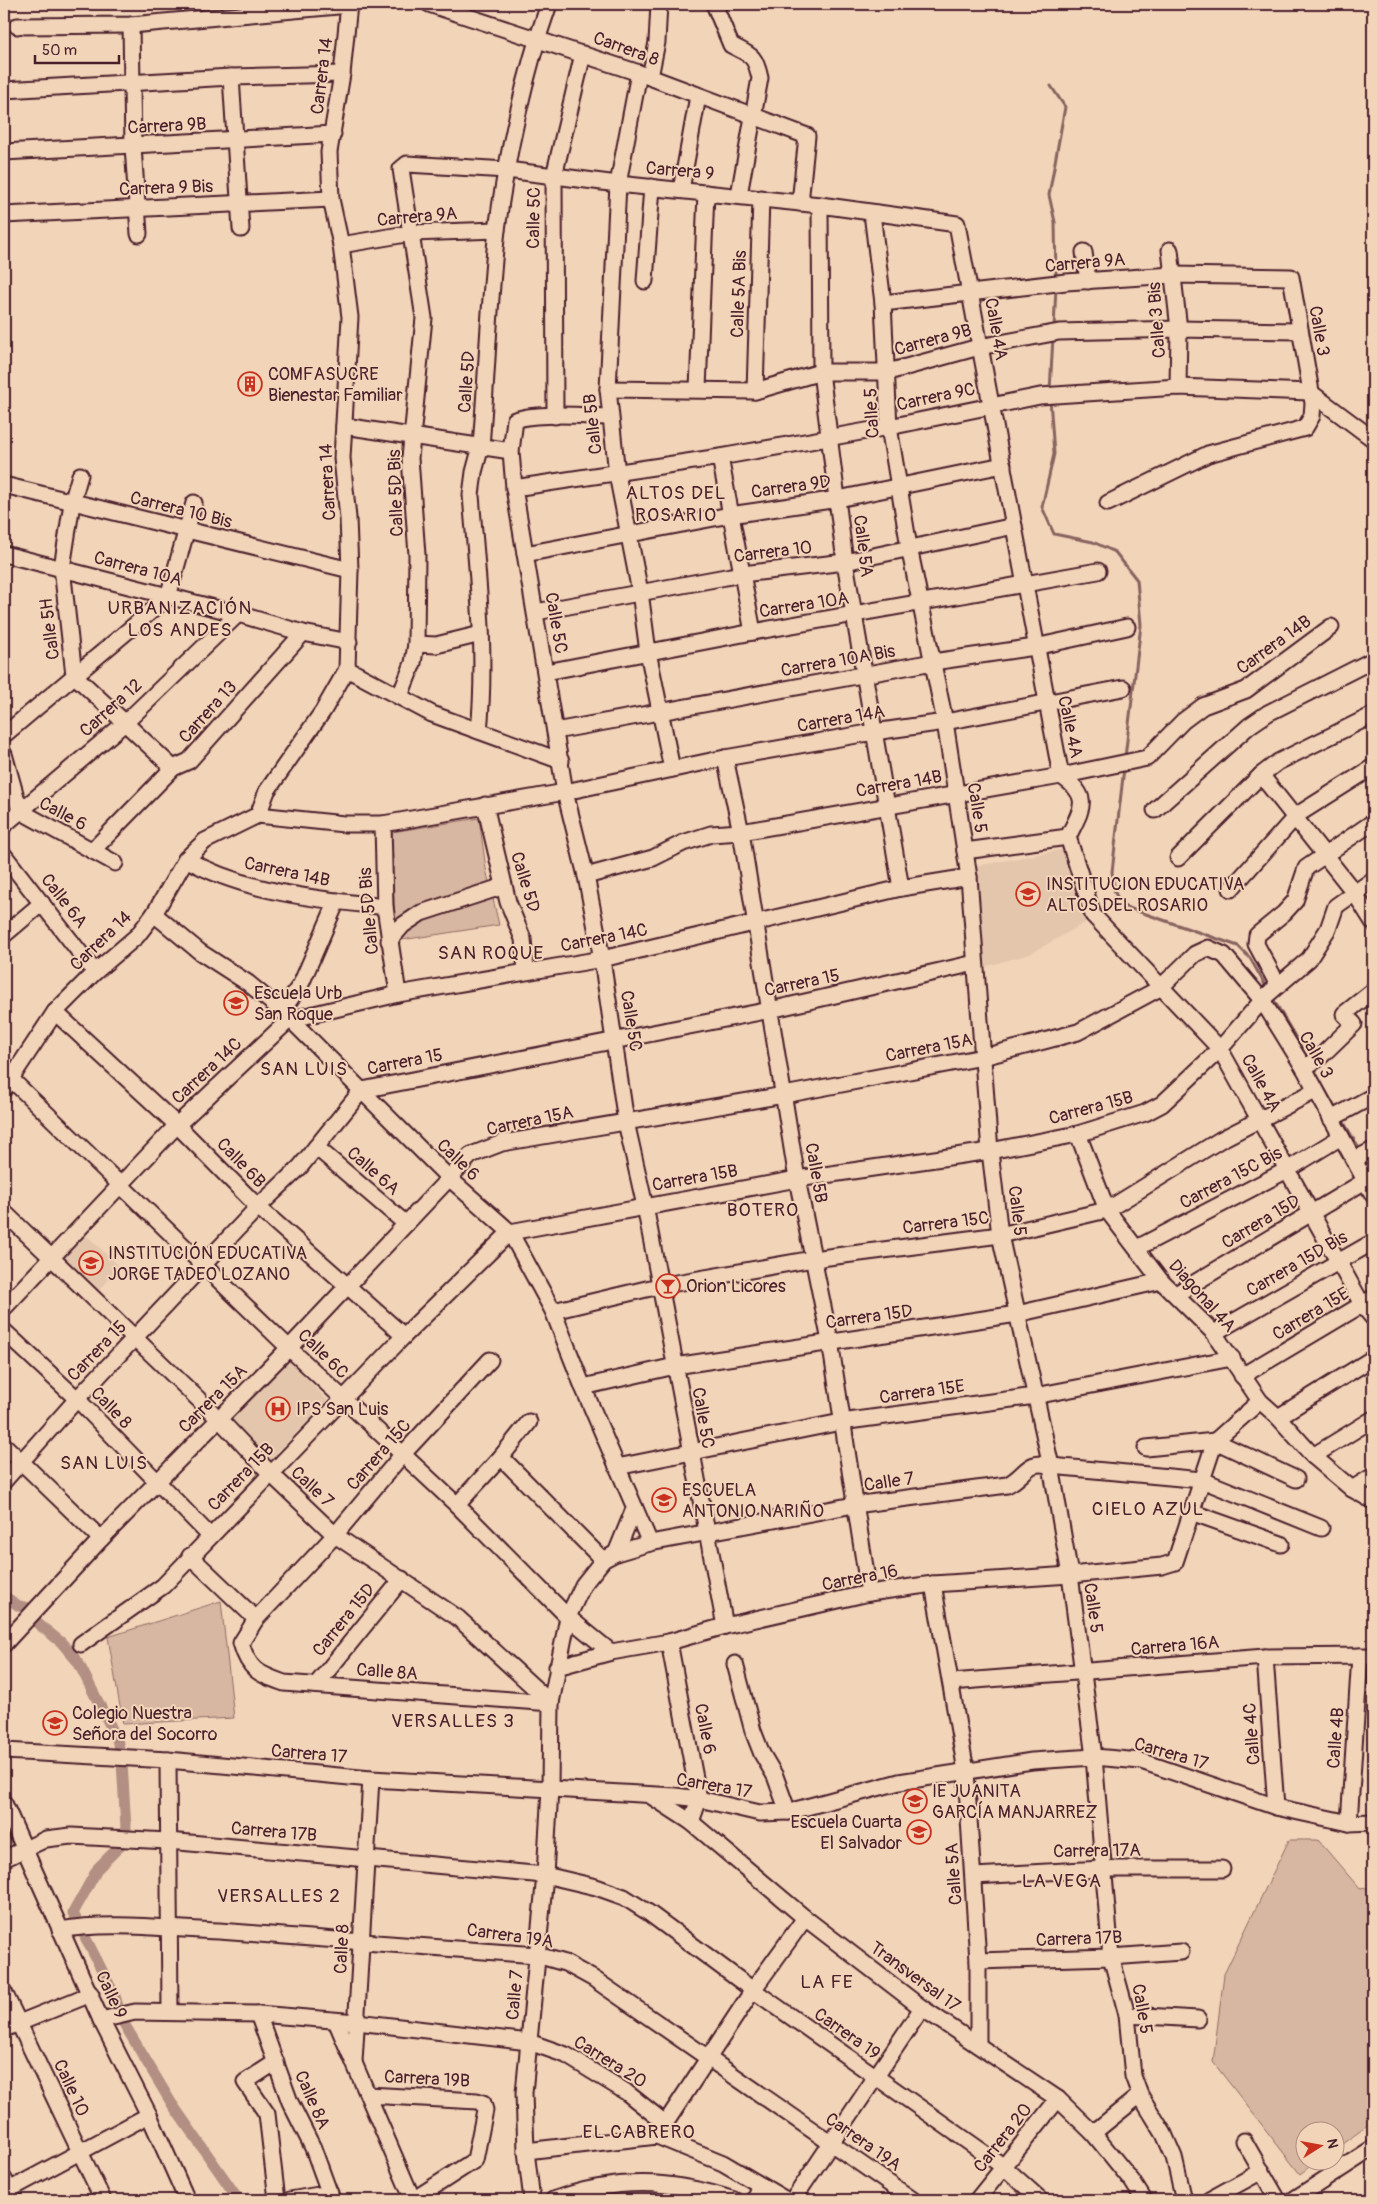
<svg xmlns="http://www.w3.org/2000/svg" width="1377" height="2204" viewBox="0 0 1377 2204" font-family="Pangolin,sans-serif">
<style>
.built{fill:#e4c6ad}
.green{fill:#d7b7a1;stroke:#906b66}
.lines{fill:none;stroke-linecap:round;stroke-linejoin:round}
.stream{stroke:#88625f;stroke-width:3}
.canal{stroke:#b28f82;stroke-width:11}
.minor-casing{stroke:#4a1f2b;stroke-width:19}
.minor{stroke:#f2d5b9;stroke-width:15}
.labels{text-anchor:middle;dominant-baseline:central;stroke-width:4;stroke-linejoin:round;paint-order:stroke}
.street-label{font-size:18px;fill:#4a1f2b;stroke:#f2d5b9}
.poi-label{font-size:18px;fill:#4a1f2b;stroke:#f2d5b9;text-anchor:start}
.neighbourhood-label{font-size:19px;letter-spacing:1px;fill:#4a1f2b;stroke:#f2d5b9}
</style>
<rect width="100%" height="100%" fill="#f2d5b9"/>
<filter id="ink" filterUnits="userSpaceOnUse"><feTurbulence type="fractalNoise" baseFrequency=".02" numOctaves="2"/><feDisplacementMap in="SourceGraphic" scale="10" xChannelSelector="R" yChannelSelector="G"/><feConvolveMatrix kernelMatrix="1 2 1 2 8 2 1 2 1" color-interpolation-filters="sRGB"/></filter>
<g filter="url(#ink)">
<g class="built">
<path d="M1070,848L1090,920L1030,954L984,967L971,867Z"/>
<path d="M84,1233L120,1267L97,1293L61,1259Z"/>
<path d="M287,1358L328,1401L268,1461L229,1418Z"/>
</g>
<g class="green">
<path d="M479,818L486,869L499,925L395,941L392,832Z"/>
<path d="M221,1601L234,1718L123,1724L108,1637Z"/>
<path d="M1289,1840H1318L1360,1889L1373,1887V2121L1335,2148L1334,2132H1304V2162H1316L1300,2174L1213,2062L1224,1974Z"/>
</g>
<g class="lines">
<g class="stream">
<path d="M1051,86L1065,107L1049,195L1055,222L1056,278"/>
<path d="M1054,328L1056,287"/>
<path d="M1050,391L1053,337"/>
<path d="M1050,399L1054,454L1042,507L1054,534L1093,542L1115,552L1137,580L1141,625L1125,757"/>
<path d="M1124,768L1112,872L1115,893L1123,906L1238,946L1250,958L1268,990"/>
<path d="M1272,997L1308,1059"/>
<path d="M1312,1067L1337,1111"/>
<path d="M1342,1119L1361,1152"/>
<path d="M1365,1160L1373,1174"/>
</g>
<path class="canal" d="M4,1596L19,1606L33,1609L37,1623L61,1642L78,1662L117,1739L122,1762L126,1828L119,1847L98,1868L73,1913L115,1996L123,2022L172,2104L239,2200"/>
<g class="minor-casing">
<g id="minor">
<path d="M429,4L639,73L807,136L800,203"/>
<path d="M714,4L731,45C751,55 755,55 760,78L739,195"/>
<path d="M131,25L133,146L139,234"/>
<path d="M17,26L131,25L349,5"/>
<path d="M639,73L618,184L608,389L617,474L640,592L648,652L672,769"/>
<path d="M231,77L241,229"/>
<path d="M650,77L657,42L659,4"/>
<path d="M4,90L231,77L342,74"/>
<path d="M4,152L333,134"/>
<path d="M681,190L698,96"/>
<path d="M820,205L821,372L845,562L901,888"/>
<path d="M872,213L883,303L889,427L909,547L945,722L969,877L990,1151L1000,1235L1051,1466L1070,1575L1094,1757L1111,1957L1127,2015L1133,2076L1140,2095L1164,2134L1174,2157L1184,2200"/>
<path d="M4,215L331,199"/>
<path d="M341,245L412,233L497,230"/>
<path d="M1170,250L1179,329L1178,387"/>
<path d="M1084,252L1088,281"/>
<path d="M645,281L652,187"/>
<path d="M883,303L1066,282L1173,275L1291,277L1313,403L1312,416L1305,428L1208,454L1108,503"/>
<path d="M608,389L755,391L821,372H888L979,347L1059,332L1179,329L1300,331"/>
<path d="M698,389L706,193"/>
<path d="M755,391L761,198"/>
<path d="M1310,392L1373,439"/>
<path d="M555,416L554,176L583,54"/>
<path d="M609,417C585,416 536,412 515,420L511,451L514,488L565,792L586,876L602,959L626,1122L645,1206L725,1626"/>
<path d="M344,426L511,451"/>
<path d="M720,457L753,632"/>
<path d="M80,475L72,503L62,568L74,675L173,768"/>
<path d="M4,485L350,570"/>
<path d="M514,488L720,457L889,427L1040,396L1178,387L1310,392"/>
<path d="M4,554L238,614L303,633L349,642"/>
<path d="M525,554L730,515L838,499L1003,465"/>
<path d="M536,612L742,574L845,562L1014,526"/>
<path d="M416,644L436,645L481,634"/>
<path d="M347,669L432,714L561,761"/>
<path d="M546,672L753,632L1098,571"/>
<path d="M400,696L413,663L416,644L417,555L410,458L424,318L401,169L407,164L507,170L618,184L820,205L957,224L1061,776C1092,797 1082,808 1068,837L1093,915L1220,1049L1363,1306L1373,1318"/>
<path d="M479,731C487,652 477,573 471,495L474,472L481,446C487,374 489,301 497,230C506,158 525,72 549,4"/>
<path d="M555,731L933,662L1035,647L1127,627"/>
<path d="M4,735L168,597L194,503"/>
<path d="M4,754L20,811L115,863"/>
<path d="M725,758L741,832L797,1179L830,1341L869,1593"/>
<path d="M1261,775L1354,892L1373,922"/>
<path d="M485,805L508,902L523,939L526,971"/>
<path d="M1155,810L1249,726L1268,713L1373,660"/>
<path d="M258,815L267,791L323,711L347,669L350,570L348,518L342,458L350,317L341,245L331,199L329,152L342,74L349,4"/>
<path d="M383,824L385,907L398,994"/>
<path d="M4,825L126,722L238,614"/>
<path d="M92,851L173,768L189,761L303,633"/>
<path d="M965,851L1068,837"/>
<path d="M4,855L95,972"/>
<path d="M1178,858L1261,775L1278,762L1373,715"/>
<path d="M186,859C246,893 318,899 385,907"/>
<path d="M586,876L653,858L683,843L711,834L741,832L1061,776L1147,758L1183,721L1203,706L1246,690L1331,627"/>
<path d="M1231,889L1297,815L1373,767"/>
<path d="M154,914L200,952L248,983L282,1011L449,1178L510,1232L553,1311L583,1387L650,1543"/>
<path d="M4,935L42,903"/>
<path d="M389,941L403,925L421,913L504,886"/>
<path d="M1278,985L1256,944L1257,935L1284,913L1295,901L1306,868L1373,822"/>
<path d="M282,1011L301,984L337,901"/>
<path d="M55,1012L177,1125L258,1207L404,1336"/>
<path d="M1304,1068L1319,1058L1354,1024L1344,1014L1373,991"/>
<path d="M12,1080L289,1348L457,1505L568,1617L611,1652"/>
<path d="M4,1089L55,1012L95,972L137,936L154,914L186,859L205,841L258,815L344,824H383L565,792L725,758L874,732L945,722L1123,688"/>
<path d="M1331,1119L1373,1096"/>
<path d="M1078,1134L1107,1210L1161,1281L1214,1333L1260,1401L1278,1417L1313,1456L1352,1489L1373,1501"/>
<path d="M316,1147L406,1224"/>
<path d="M1355,1159L1373,1150"/>
<path d="M4,1212L220,1420L271,1474L335,1535L458,1618L551,1703"/>
<path d="M1137,1248L1287,1170L1341,1137"/>
<path d="M1176,1294L1365,1181"/>
<path d="M4,1308L177,1125L289,1020L398,994L602,959L901,888L969,877"/>
<path d="M553,1311L659,1286L813,1259L1000,1235L1107,1210L1220,1140L1315,1091"/>
<path d="M4,1331L77,1399L210,1536"/>
<path d="M1214,1333L1373,1242"/>
<path d="M490,1360L402,1455L335,1535L256,1619L241,1643C249,1671 259,1674 284,1683L551,1703"/>
<path d="M1242,1376L1373,1298"/>
<path d="M583,1387L675,1366L1017,1314L1161,1281"/>
<path d="M1278,1417L1373,1358"/>
<path d="M4,1445L101,1539"/>
<path d="M1146,1448L1215,1441L1296,1479"/>
<path d="M1313,1456L1373,1419"/>
<path d="M501,1457L603,1560"/>
<path d="M617,1467L841,1422L1035,1396L1232,1358"/>
<path d="M4,1481L77,1399L258,1207L300,1167L362,1090L770,1010L975,963"/>
<path d="M1352,1489L1373,1476"/>
<path d="M457,1505L501,1457L529,1422"/>
<path d="M1191,1512L1281,1544"/>
<path d="M616,1553L634,1509"/>
<path d="M190,1556L256,1619"/>
<path d="M933,1584L966,1771L978,1961V2045"/>
<path d="M669,1642L699,1799L691,1822"/>
<path d="M4,1644L101,1539L289,1348L471,1155L502,1143L784,1095L983,1057L1078,1032L1160,988L1195,954L1208,948L1224,955L1262,1000L1304,1068L1373,1195"/>
<path d="M81,1644L163,1586L404,1336L510,1232L797,1179L990,1151L1078,1134L1145,1113L1162,1104L1178,1089L1220,1049L1267,995L1309,959L1328,929L1336,906L1373,880"/>
<path d="M1265,1657L1276,1807"/>
<path d="M735,1664L753,1731L762,1754L775,1776L788,1812"/>
<path d="M557,1667L611,1652L669,1642L725,1626L869,1593L933,1584L1070,1575L1162,1566L1175,1562L1215,1441L1260,1401"/>
<path d="M951,1682L1265,1657L1373,1656"/>
<path d="M316,1685L402,1579"/>
<path d="M4,1751L168,1760L371,1779L675,1796L699,1799L760,1813L788,1812L899,1782L1032,1761L1094,1757L1141,1761L1276,1807L1349,1823L1373,1822"/>
<path d="M168,1760L170,2012"/>
<path d="M651,1796L691,1822L805,1918L922,2008L1058,2099L1093,2133L1132,2181L1144,2200"/>
<path d="M4,1803L101,2020L149,2115L187,2200"/>
<path d="M1349,1823L1360,1656"/>
<path d="M4,1859L46,1839L71,1836L168,1841L545,1875L596,1887L624,1897L649,1913L753,1990L1004,2167L1041,2200"/>
<path d="M974,1876L1102,1869H1222"/>
<path d="M60,1930C110,1921 168,1929 219,1931C325,1938 431,1946 537,1955L565,1963L594,1979L913,2200"/>
<path d="M978,1961L1111,1957L1181,1952"/>
<path d="M4,1992L103,2200"/>
<path d="M258,2014L290,2102L313,2148L332,2200"/>
<path d="M1127,2015L1198,2019"/>
<path d="M101,2020L135,2012L258,2014L357,2022L529,2042L566,2055L626,2092L665,2123"/>
<path d="M336,2021L413,2200"/>
<path d="M4,2029L91,1994"/>
<path d="M276,2062L245,2082L267,2114L277,2200"/>
<path d="M354,2062L371,1779"/>
<path d="M368,2095L477,2101L483,2103L485,2110L475,2160L413,2200"/>
<path d="M661,2130L753,1990L805,1918"/>
<path d="M1093,2133L1140,2095"/>
<path d="M1244,2141L1278,2200"/>
<path d="M526,2151L657,2136L723,2163L786,2200"/>
<path d="M4,2179L14,2200"/>
<path d="M9,2190L149,2115"/>
<path d="M290,2200L330,2193"/>
<path d="M532,2200L526,2151L524,2093L545,1875L550,1789L551,1703L568,1617L583,1585L603,1560L616,1553L650,1543L854,1505L1007,1485C1026,1476 1027,1458 1051,1466L1202,1480L1321,1528"/>
<path d="M553,2200C617,2177 670,2179 734,2200"/>
<path d="M754,2200L759,2186"/>
<path d="M793,2200L922,2008"/>
<path d="M977,2200L1058,2099"/>
<path d="M1209,2200L1262,2171"/>
<path d="M1293,2200L1373,2148"/>
</g>
</g>
<use href="#minor" class="minor"/>
</g>
</g>
<defs>
<g id="building-ring" transform="scale(1.25)"><circle r="9.5" fill="#f2d5b9" stroke="#c8321e" stroke-width="1.5"/><path d="M-4-6H4V6H1V3H-1V6H-4ZM-2.5-4.3h1.7v1.8h-1.7ZM.8-4.3h1.7v1.8H.8ZM-2.5-1h1.7V.8h-1.7ZM.8-1h1.7V.8H.8Z" fill="#c8321e"/></g>
<g id="university-ring" transform="scale(1.25)"><circle r="9.5" fill="#f2d5b9" stroke="#c8321e" stroke-width="1.5"/><path d="M0-5L7-2L0 1L-7-2ZM-4 1L0 2.5L4 1V4Q0 6-4 4Z" fill="#c8321e"/></g>
<g id="school-ring" transform="scale(1.25)"><circle r="9.5" fill="#f2d5b9" stroke="#c8321e" stroke-width="1.5"/><path d="M0-5L7-2L0 1L-7-2ZM-4 1L0 2.5L4 1V4Q0 6-4 4Z" fill="#c8321e"/></g>
<g id="bar-ring" transform="scale(1.25)"><circle r="9.5" fill="#f2d5b9" stroke="#c8321e" stroke-width="1.5"/><path d="M-6-5H6L.8 .8V4.5H3.5V6h-7V4.5H-.8V.8Z" fill="#c8321e"/></g>
<g id="hospital-ring" transform="scale(1.25)"><circle r="9.5" fill="#f2d5b9" stroke="#c8321e" stroke-width="1.5"/><path d="M-5-5h3v3.5h4V-5h3V5h-3V1.5h-4V5h-3Z" fill="#c8321e"/></g>
</defs>
<g fill-rule="evenodd">
<use href="#building-ring" x="250" y="384"/>
<use href="#university-ring" x="1028" y="894"/>
<use href="#school-ring" x="236" y="1003"/>
<use href="#university-ring" x="91" y="1263"/>
<use href="#bar-ring" x="668" y="1286"/>
<use href="#hospital-ring" x="278" y="1409"/>
<use href="#school-ring" x="664" y="1500"/>
<use href="#school-ring" x="55" y="1723"/>
<use href="#school-ring" x="915" y="1801"/>
<use href="#school-ring" x="919" y="1832"/>
</g>
<g class="labels">
<g class="street-label">
<text transform="translate(626 49) rotate(20)">Carrera 8</text>
<text transform="translate(322 76) rotate(-83)">Carrera 14</text>
<text transform="translate(167 126) rotate(-3)">Carrera 9B</text>
<text transform="translate(680 171) rotate(5)">Carrera 9</text>
<text transform="translate(166 188) rotate(-2)">Carrera 9 Bis</text>
<text transform="translate(417 217) rotate(-5)">Carrera 9A</text>
<text transform="translate(534 218) rotate(-89)">Calle 5C</text>
<text transform="translate(1085 263) rotate(-5)">Carrera 9A</text>
<text transform="translate(739 294) rotate(-88)">Calle 5A Bis</text>
<text transform="translate(1157 320) rotate(-94)">Calle 3 Bis</text>
<text transform="translate(996 329) rotate(80)">Calle 4A</text>
<text transform="translate(1319 331) rotate(80)">Calle 3</text>
<text transform="translate(933 340) rotate(-15)">Carrera 9B</text>
<text transform="translate(467 382) rotate(-86)">Calle 5D</text>
<text transform="translate(936 397) rotate(-12)">Carrera 9C</text>
<text transform="translate(872 413) rotate(-93)">Calle 5</text>
<text transform="translate(593 424) rotate(-96)">Calle 5B</text>
<text transform="translate(328 482) rotate(-93)">Carrera 14</text>
<text transform="translate(791 487) rotate(-8)">Carrera 9D</text>
<text transform="translate(396 493) rotate(-92)">Calle 5D Bis</text>
<text transform="translate(181 510) rotate(14)">Carrera 10 Bis</text>
<text transform="translate(863 546) rotate(83)">Calle 5A</text>
<text transform="translate(773 552) rotate(-7)">Carrera 10</text>
<text transform="translate(138 569) rotate(15)">Carrera 10A</text>
<text transform="translate(804 605) rotate(-9)">Carrera 10A</text>
<text transform="translate(556 623) rotate(80)">Calle 5C</text>
<text transform="translate(50 629) rotate(-97)">Calle 5H</text>
<text transform="translate(1274 645) rotate(-36)">Carrera 14B</text>
<text transform="translate(838 661) rotate(-10)">Carrera 10A Bis</text>
<text transform="translate(111 708) rotate(-42)">Carrera 12</text>
<text transform="translate(208 712) rotate(-48)">Carrera 13</text>
<text transform="translate(841 719) rotate(-10)">Carrera 14A</text>
<text transform="translate(1070 727) rotate(78)">Calle 4A</text>
<text transform="translate(899 784) rotate(-10)">Carrera 14B</text>
<text transform="translate(977 808) rotate(81)">Calle 5</text>
<text transform="translate(63 814) rotate(28)">Calle 6</text>
<text transform="translate(287 872) rotate(12)">Carrera 14B</text>
<text transform="translate(525 882) rotate(73)">Calle 5D</text>
<text transform="translate(64 901) rotate(52)">Calle 6A</text>
<text transform="translate(369 911) rotate(-95)">Calle 5D Bis</text>
<text transform="translate(604 938) rotate(-11)">Carrera 14C</text>
<text transform="translate(101 941) rotate(-44)">Carrera 14</text>
<text transform="translate(802 983) rotate(-12)">Carrera 15</text>
<text transform="translate(631 1021) rotate(81)">Calle 5C</text>
<text transform="translate(929 1048) rotate(-11)">Carrera 15A</text>
<text transform="translate(1316 1055) rotate(61)">Calle 3</text>
<text transform="translate(405 1062) rotate(-11)">Carrera 15</text>
<text transform="translate(207 1071) rotate(-43)">Carrera 14C</text>
<text transform="translate(1261 1083) rotate(61)">Calle 4A</text>
<text transform="translate(1091 1108) rotate(-15)">Carrera 15B</text>
<text transform="translate(530 1121) rotate(-12)">Carrera 15A</text>
<text transform="translate(458 1160) rotate(44)">Calle 6</text>
<text transform="translate(241 1163) rotate(46)">Calle 6B</text>
<text transform="translate(373 1171) rotate(41)">Calle 6A</text>
<text transform="translate(816 1173) rotate(80)">Calle 5B</text>
<text transform="translate(695 1178) rotate(-10)">Carrera 15B</text>
<text transform="translate(1231 1178) rotate(-28)">Carrera 15C Bis</text>
<text transform="translate(1017 1211) rotate(83)">Calle 5</text>
<text transform="translate(1261 1222) rotate(-31)">Carrera 15D</text>
<text transform="translate(946 1223) rotate(-7)">Carrera 15C</text>
<text transform="translate(1297 1264) rotate(-30)">Carrera 15D Bis</text>
<text transform="translate(1202 1296) rotate(48)">Diagonal 4A</text>
<text transform="translate(1311 1314) rotate(-31)">Carrera 15E</text>
<text transform="translate(869 1317) rotate(-8)">Carrera 15D</text>
<text transform="translate(97 1351) rotate(-46)">Carrera 15</text>
<text transform="translate(323 1354) rotate(44)">Calle 6C</text>
<text transform="translate(922 1392) rotate(-8)">Carrera 15E</text>
<text transform="translate(213 1399) rotate(-45)">Carrera 15A</text>
<text transform="translate(111 1408) rotate(46)">Calle 8</text>
<text transform="translate(703 1418) rotate(80)">Calle 5C</text>
<text transform="translate(379 1455) rotate(-49)">Carrera 15C</text>
<text transform="translate(241 1477) rotate(-46)">Carrera 15B</text>
<text transform="translate(889 1482) rotate(-8)">Calle 7</text>
<text transform="translate(312 1487) rotate(43)">Calle 7</text>
<text transform="translate(860 1578) rotate(-11)">Carrera 16</text>
<text transform="translate(1093 1608) rotate(82)">Calle 5</text>
<text transform="translate(344 1620) rotate(-51)">Carrera 15D</text>
<text transform="translate(1175 1646) rotate(-5)">Carrera 16A</text>
<text transform="translate(387 1672) rotate(4)">Calle 8A</text>
<text transform="translate(705 1729) rotate(79)">Calle 6</text>
<text transform="translate(1252 1734) rotate(-94)">Calle 4C</text>
<text transform="translate(1336 1738) rotate(-86)">Calle 4B</text>
<text transform="translate(309 1754) rotate(5)">Carrera 17</text>
<text transform="translate(1171 1754) rotate(16)">Carrera 17</text>
<text transform="translate(714 1786) rotate(10)">Carrera 17</text>
<text transform="translate(274 1832) rotate(5)">Carrera 17B</text>
<text transform="translate(1097 1851) rotate(-1)">Carrera 17A</text>
<text transform="translate(954 1874) rotate(-94)">Calle 5A</text>
<text transform="translate(510 1936) rotate(8)">Carrera 19A</text>
<text transform="translate(1079 1939) rotate(-2)">Carrera 17B</text>
<text transform="translate(342 1949) rotate(-87)">Calle 8</text>
<text transform="translate(915 1977) rotate(36)">Transversal 17</text>
<text transform="translate(111 1995) rotate(65)">Calle 9</text>
<text transform="translate(515 1995) rotate(-85)">Calle 7</text>
<text transform="translate(1142 2009) rotate(80)">Calle 5</text>
<text transform="translate(847 2034) rotate(35)">Carrera 19</text>
<text transform="translate(610 2062) rotate(32)">Carrera 20</text>
<text transform="translate(427 2079) rotate(3)">Carrera 19B</text>
<text transform="translate(71 2088) rotate(65)">Calle 10</text>
<text transform="translate(312 2100) rotate(66)">Calle 8A</text>
<text transform="translate(1003 2138) rotate(-52)">Carrera 20</text>
<text transform="translate(863 2142) rotate(35)">Carrera 19A</text>
</g>
<g class="poi-label">
<text x="268" y="374">COMFASUCRE<tspan x="268" dy="21">Bienestar Familiar</tspan></text>
<text x="1046" y="884">INSTITUCION EDUCATIVA<tspan x="1046" dy="21">ALTOS DEL ROSARIO</tspan></text>
<text x="254" y="993">Escuela Urb<tspan x="254" dy="21">San Roque</tspan></text>
<text x="108" y="1253">INSTITUCIÓN EDUCATIVA<tspan x="108" dy="21">JORGE TADEO LOZANO</tspan></text>
<text x="686" y="1286">Orion Licores</text>
<text x="296" y="1409">IPS San Luis</text>
<text x="682" y="1490">ESCUELA<tspan x="682" dy="21">ANTONIO NARIÑO</tspan></text>
<text x="72" y="1713">Colegio Nuestra<tspan x="72" dy="21">Señora del Socorro</tspan></text>
<text x="932" y="1791">IE JUANITA<tspan x="932" dy="21">GARCÍA MANJARREZ</tspan></text>
<text x="902" y="1822" text-anchor="end">Escuela Cuarta<tspan x="902" dy="21">El Salvador</tspan></text>
</g>
<g class="neighbourhood-label">
<text x="676" y="493">ALTOS DEL<tspan x="676" dy="22">ROSARIO</tspan></text>
<text x="180" y="608">URBANIZACIÓN<tspan x="180" dy="22">LOS ANDES</tspan></text>
<text x="491" y="953">SAN ROQUE</text>
<text x="304" y="1069">SAN LUIS</text>
<text x="763" y="1210">BOTERO</text>
<text x="104" y="1463">SAN LUIS</text>
<text x="1148" y="1509">CIELO AZUL</text>
<text x="453" y="1721">VERSALLES 3</text>
<text x="1062" y="1881">LA VEGA</text>
<text x="279" y="1896">VERSALLES 2</text>
<text x="827" y="1982">LA FE</text>
<text x="639" y="2132">EL CABRERO</text>
</g>
</g>
<rect width="1377" height="2204" fill="none" stroke="#f2d5b9" stroke-width="20"/>
<rect x="10" y="10" width="1357" height="2184" fill="none" stroke="#4a1f2b" stroke-width="2" filter="url(#ink)"/>
<g transform="translate(1320 2146) rotate(79)"><circle r="24" fill="#f2d5b9" stroke="#af8c80"/>
<path d="M0-4L9 19L0 12L-9 19Z" fill="#c8321e"/>
<text y="-8" font-size="14" font-weight="bold" text-anchor="middle" fill="#4a1f2b">N</text>
</g>
<path d="M35 55v8h84v-8" fill="none" stroke="#4a1f2b" stroke-width="2.5"/>
<text x="42" y="55" font-size="15" fill="#4a1f2b" stroke="#f2d5b9" stroke-width="4" paint-order="stroke">50 m</text>
</svg>
